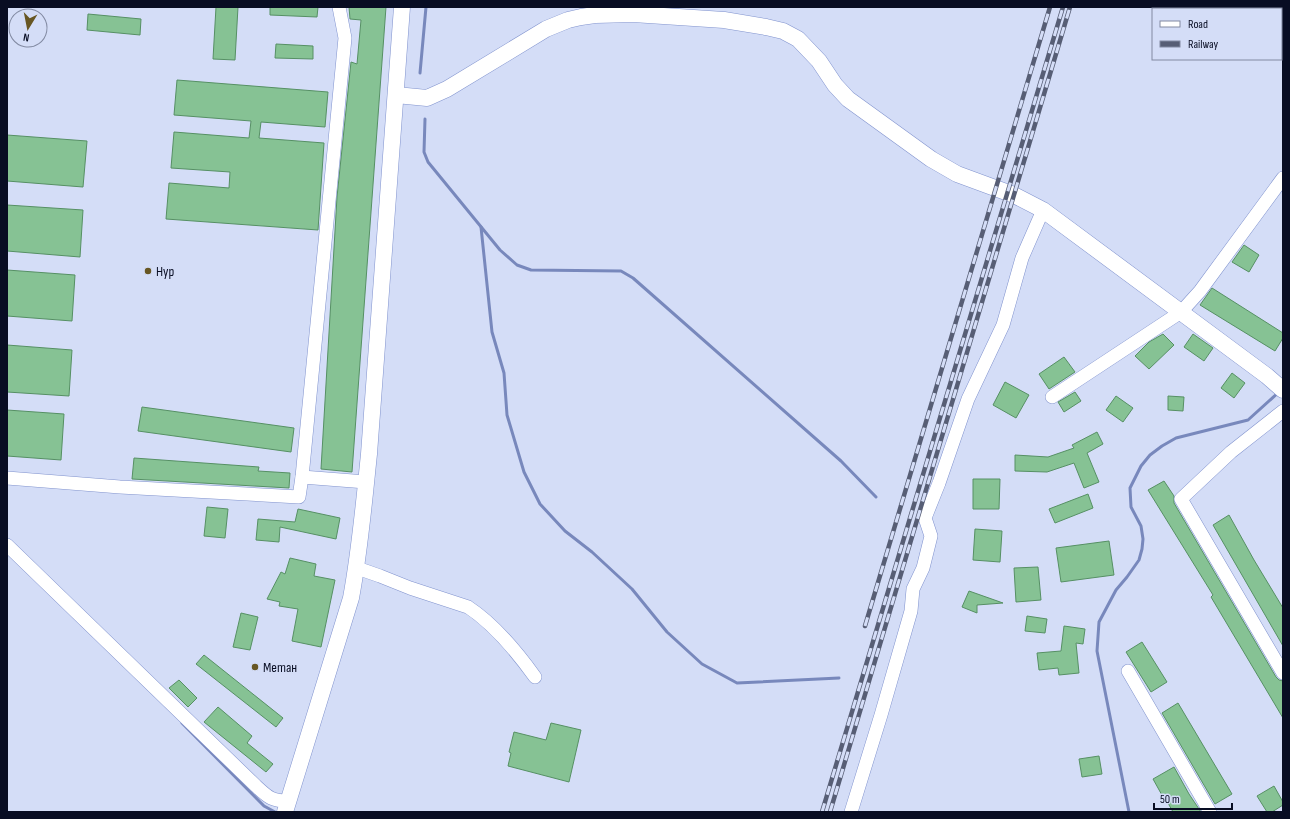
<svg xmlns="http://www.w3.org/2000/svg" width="1290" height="819" viewBox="0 0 1290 819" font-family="'Sofia Sans Condensed',sans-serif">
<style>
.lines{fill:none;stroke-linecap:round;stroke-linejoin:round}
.stream{stroke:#7888bc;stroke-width:3}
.building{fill:#86c294;stroke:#569064}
.minor-casing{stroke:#8193ce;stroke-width:14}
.major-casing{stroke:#8193ce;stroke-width:17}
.minor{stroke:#fff;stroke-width:13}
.major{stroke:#fff;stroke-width:16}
.rail-casing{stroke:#575e75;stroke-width:4.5}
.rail{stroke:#d4ddf7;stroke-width:3;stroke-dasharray:9;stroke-linecap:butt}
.poi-dot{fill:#675623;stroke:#d4ddf7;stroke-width:1.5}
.labels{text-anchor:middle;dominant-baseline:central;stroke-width:3;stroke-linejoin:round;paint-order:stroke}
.poi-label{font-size:14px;fill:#080d23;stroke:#d4ddf7;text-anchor:start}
</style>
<rect width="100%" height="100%" fill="#d4ddf7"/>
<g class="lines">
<g class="stream">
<path d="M420,73L426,7"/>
<path d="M425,119L424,152L428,162L500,250L517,265L531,270L621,271L633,278L841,461L876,497"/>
<path d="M481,227L492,332L504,373L507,415L524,472L540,504L565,531L592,552L632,589L667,632L702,664L737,683L839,678"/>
<path d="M182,723L264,806L275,812"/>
<path d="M1129,812L1097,651L1099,622L1116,590L1127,577L1139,560L1142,549L1143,539L1141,526L1131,507L1130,488L1141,466L1150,455L1162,446L1176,438L1248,420L1279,392"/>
</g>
</g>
<g class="building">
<path d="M216,7H238L235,60L213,59Z"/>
<path d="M270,7H318L317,17L270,15Z"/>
<path d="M349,7H386L352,472L321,469L337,197L351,62L357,64L361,20L350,19Z"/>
<path d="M88,14L141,19L140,35L87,30Z"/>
<path d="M276,44L313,46V59L275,58Z"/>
<path d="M177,80L328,92L325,127L261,122L259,138L324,143L318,230L166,219L169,183L229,188L230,172L171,168L174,132L249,138L251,121L174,115Z"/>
<path d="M7,135L87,141L83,187L7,181Z"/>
<path d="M7,205L83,210L80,257L7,251Z"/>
<path d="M1244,245L1259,255L1249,272L1232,262Z"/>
<path d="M7,270L75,275L72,321L7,316Z"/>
<path d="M1212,288L1283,333V338L1275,351L1200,305Z"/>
<path d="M1163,334L1174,345L1149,369L1135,356L1149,342Z"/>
<path d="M1193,334L1213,348L1204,361L1184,347Z"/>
<path d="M7,345L72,350L69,396L7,392Z"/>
<path d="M1064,357L1075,372L1049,389L1039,374Z"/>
<path d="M1232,373L1245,383L1234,398L1221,388Z"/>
<path d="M1005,382L1029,395L1016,418L993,405Z"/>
<path d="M1075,392L1081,401L1064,412L1058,402Z"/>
<path d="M1116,396L1133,408L1123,422L1106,410Z"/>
<path d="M1168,396L1184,397L1183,411L1168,410Z"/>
<path d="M142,407L294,428L291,452L138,431Z"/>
<path d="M7,410L64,414L61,460L7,456Z"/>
<path d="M1097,432L1103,444L1087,453L1099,482L1084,488L1074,463L1047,472L1015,471V455L1048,457L1074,448L1072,445Z"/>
<path d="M134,458L259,467L258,471L290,473L289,488L132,479Z"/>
<path d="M973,479H1000L999,509H973Z"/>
<path d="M1164,481L1174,496V503L1276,677L1279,680L1283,681V718L1211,597L1213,595L1148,490Z"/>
<path d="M1088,494L1093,508L1055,523L1049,509Z"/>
<path d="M207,507L228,509L225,538L204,536Z"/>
<path d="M298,509L340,518L336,539L280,527L279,542L256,540L258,519L295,522Z"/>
<path d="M1229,515L1254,560L1283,608V646L1213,525Z"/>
<path d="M975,529L1002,531L1000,562L973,560Z"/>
<path d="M1109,541L1114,575L1061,582L1056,548Z"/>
<path d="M290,558L316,564L314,576L335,580L321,647L292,641L298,609L279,606L280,602L267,599L281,572L285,574Z"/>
<path d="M1038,567L1041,600L1016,602L1014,568Z"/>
<path d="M969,591L1003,603L977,605V613L962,607Z"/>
<path d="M241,613L258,617L250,650L233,647Z"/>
<path d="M1027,616L1047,619L1045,633L1025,631Z"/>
<path d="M1064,626L1085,629L1083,644L1076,643L1079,673L1059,675L1058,668L1039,670L1037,653L1061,651Z"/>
<path d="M1142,642L1167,682L1151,692L1126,652Z"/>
<path d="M204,655L283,718L276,727L196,664Z"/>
<path d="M179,680L197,698L188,707L169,688Z"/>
<path d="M1178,703L1232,794L1215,804L1162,713Z"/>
<path d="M218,707L252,736L247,743L273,764L266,772L204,722Z"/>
<path d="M551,723L581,730L569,782L508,766L511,753L509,752L514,732L546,740Z"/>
<path d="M1099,756L1102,774L1082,777L1079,759Z"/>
<path d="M1174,767L1189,794L1201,812H1173L1164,796L1163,797L1153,779Z"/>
<path d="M1274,786L1283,802V805L1272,812H1267L1257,796Z"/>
</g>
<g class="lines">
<g class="minor-casing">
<g id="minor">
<path d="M1243,7L1245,9"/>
<path d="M1280,9L1282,7"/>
<path d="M1281,41L1283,43"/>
<path d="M1052,397L1181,312L1200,291L1283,178"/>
<path d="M1283,411L1231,452L1181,499L1283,673"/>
<path d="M302,477L366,482"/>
<path d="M7,478L120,487L299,497L302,477L345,38L339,7"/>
<path d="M7,545L256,786C268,797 271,801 289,801"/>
<path d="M357,568L380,576L410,588L468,607C494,624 517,652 535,677"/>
<path d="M1128,671L1210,812"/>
<path d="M851,812L881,715L911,611L913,589L923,568L931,536L925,518L939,483L968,399L1003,325L1022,258L1043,210"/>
</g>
</g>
<g class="major-casing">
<g id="major">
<path d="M396,95L427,98L447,89L546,29L568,20L581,17L595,15L633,14L724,20L766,27L783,31L798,39L819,61L835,85L848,99L931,159L957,174L1014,195L1043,210L1267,376L1283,390"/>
<path d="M285,812L351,598C360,550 364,502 369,454L402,7"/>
</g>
</g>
<use href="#minor" class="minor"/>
<use href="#major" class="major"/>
<g class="rail-casing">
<g id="rail">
<path d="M865,626L1050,7"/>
<path d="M822,812L1063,7"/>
<path d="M830,812L1070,7"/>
</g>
</g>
<use href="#rail" class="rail"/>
</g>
<g class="poi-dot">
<circle cx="148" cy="271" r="4"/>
<circle cx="255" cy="667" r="4"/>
</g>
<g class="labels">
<g class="poi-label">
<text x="156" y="271">Нур</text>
<text x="263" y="667">Метан</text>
</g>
</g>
<rect width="1290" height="819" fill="none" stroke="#080d23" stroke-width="16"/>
<rect x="1152" y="8" width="130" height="52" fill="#d4ddf7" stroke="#828aa2"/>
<rect x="1160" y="21" width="20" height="6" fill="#ffffff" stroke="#828aa2"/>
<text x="1188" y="28" font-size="12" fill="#080d23">Road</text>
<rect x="1160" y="41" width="20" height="6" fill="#575e75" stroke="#828aa2"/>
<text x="1188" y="48" font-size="12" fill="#080d23">Railway</text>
<g transform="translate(28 28) rotate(190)"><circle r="19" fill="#d4ddf7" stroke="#828aa2"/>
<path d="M0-3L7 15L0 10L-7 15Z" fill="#675623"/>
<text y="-6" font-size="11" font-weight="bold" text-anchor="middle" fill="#080d23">N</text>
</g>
<path d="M1154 803v6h78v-6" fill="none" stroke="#080d23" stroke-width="2"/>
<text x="1160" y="803" font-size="12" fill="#080d23" stroke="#d4ddf7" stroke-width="3" paint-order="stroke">50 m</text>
</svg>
